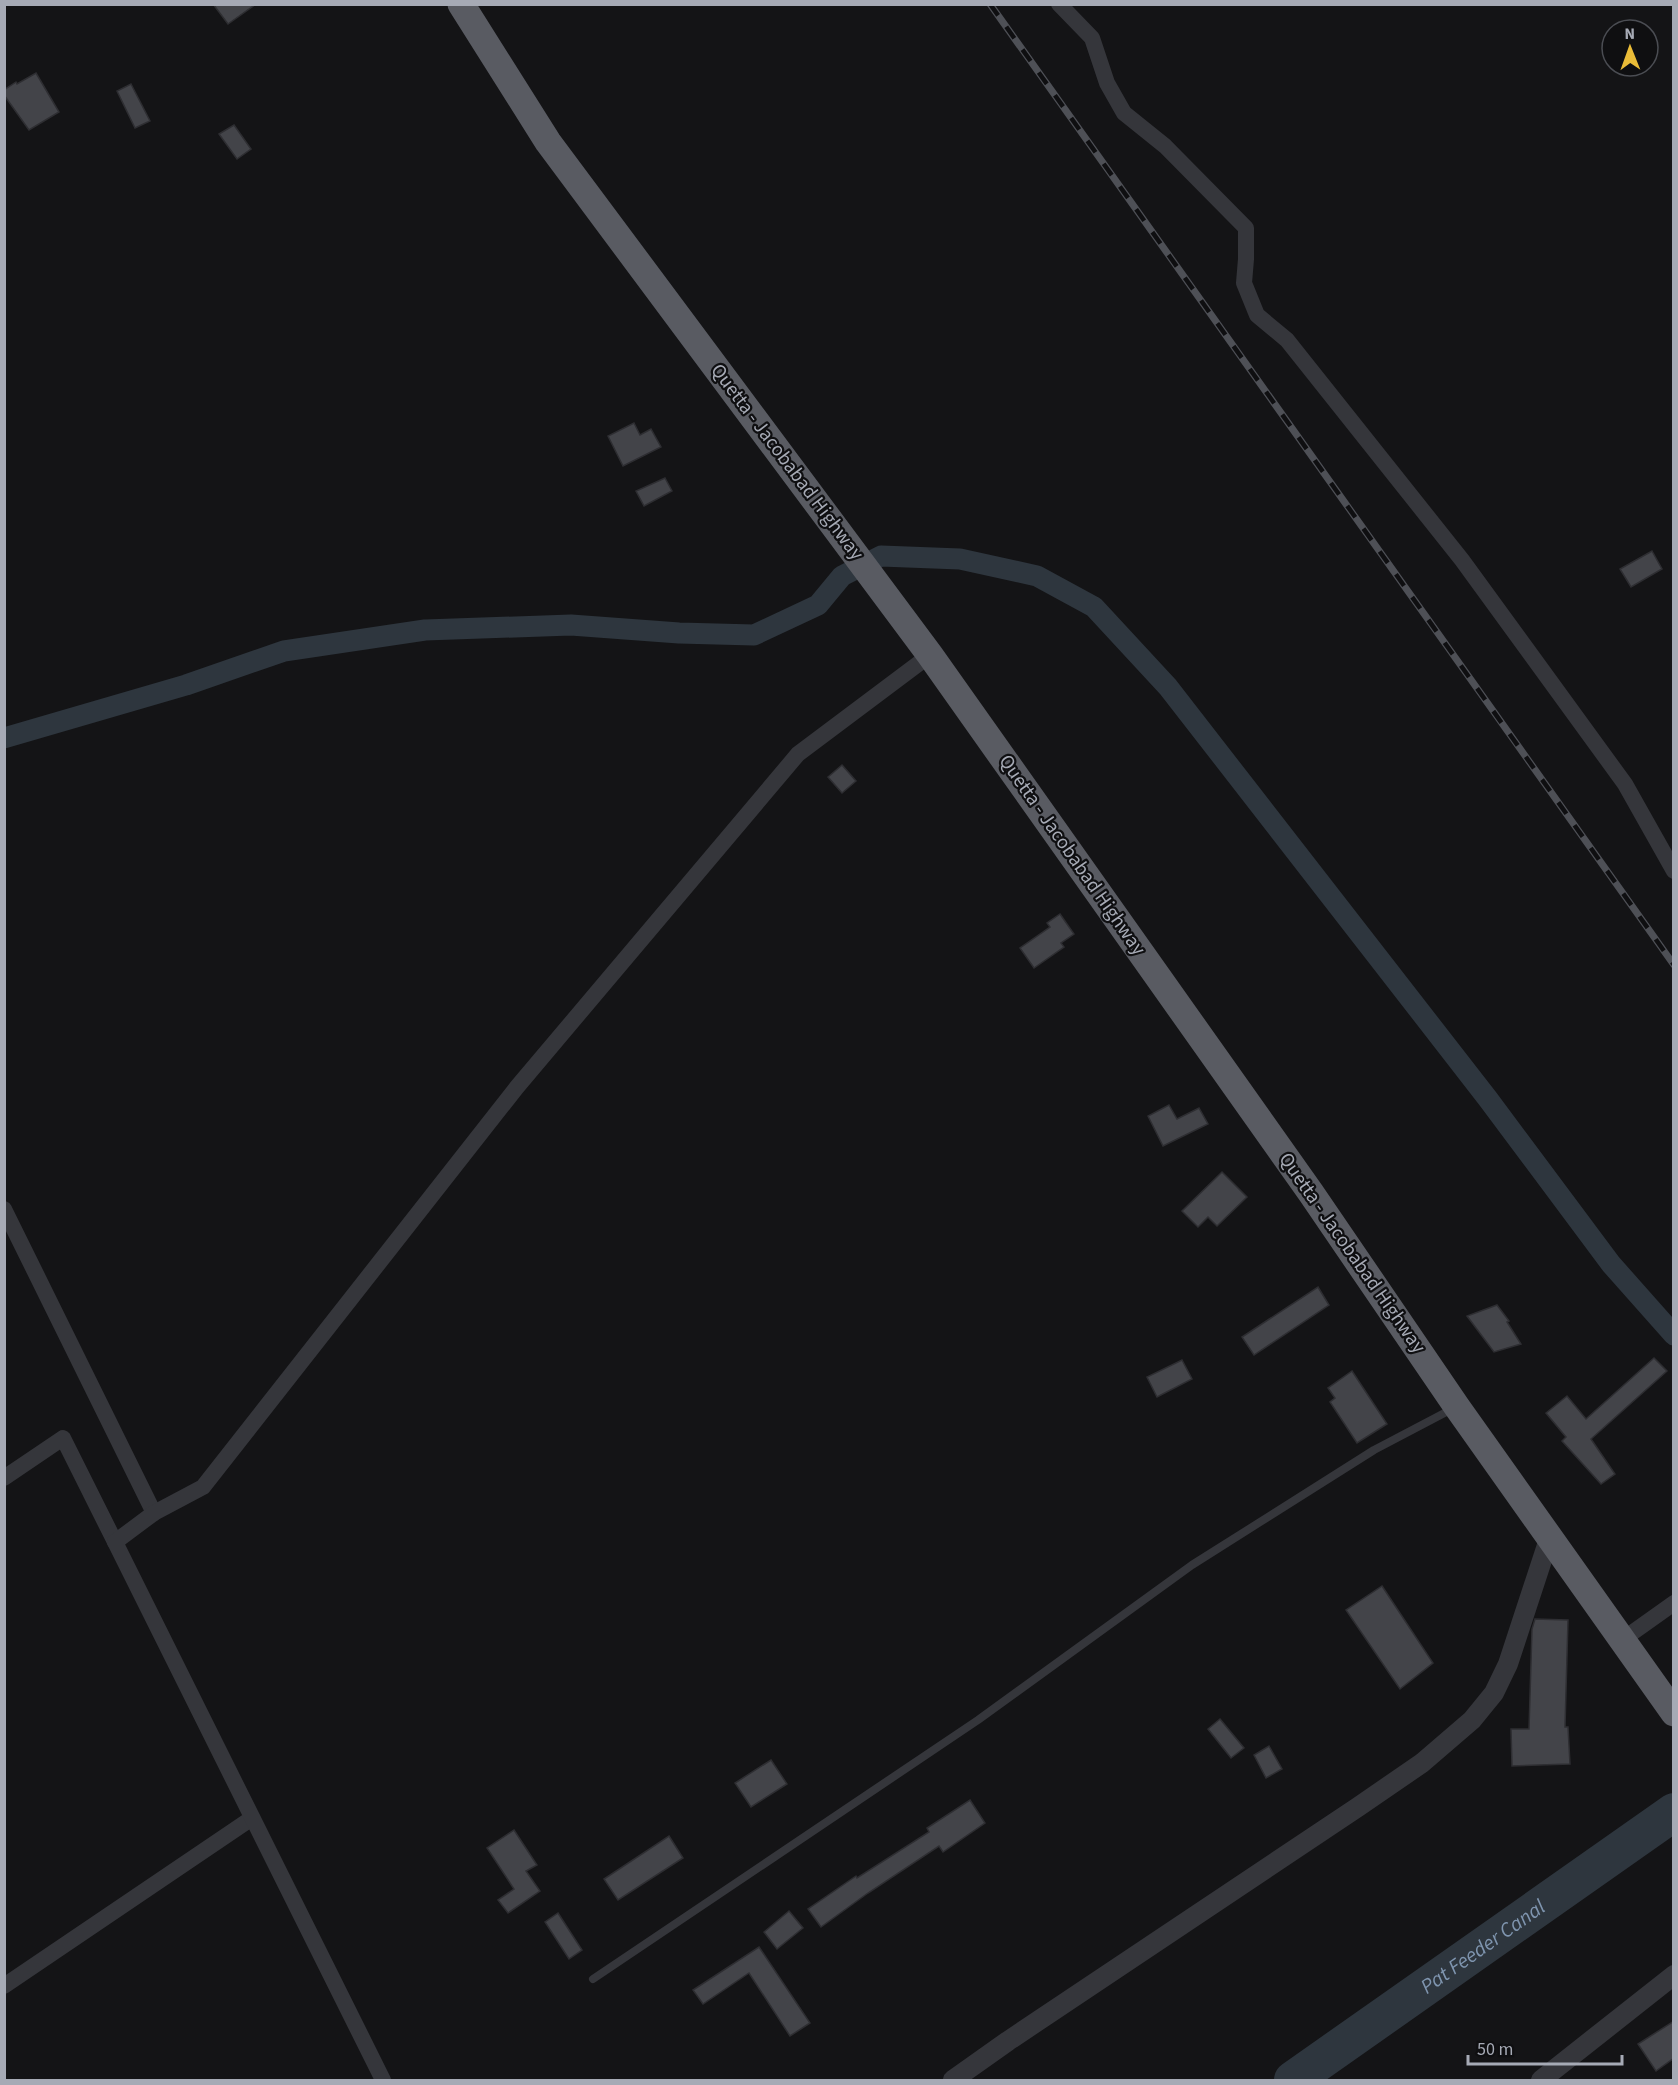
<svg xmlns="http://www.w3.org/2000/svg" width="1678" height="2085" viewBox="0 0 1678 2085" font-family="'Source Sans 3',sans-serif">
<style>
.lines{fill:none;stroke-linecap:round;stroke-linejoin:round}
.canal{stroke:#2e363e;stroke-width:21}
.river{stroke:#2e363e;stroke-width:38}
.building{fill:#434449;stroke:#2e2e32;stroke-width:1.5}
.service{stroke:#35363b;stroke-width:8}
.minor{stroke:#35363b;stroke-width:16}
.tertiary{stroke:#35363b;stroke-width:20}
.trunk{stroke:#595b62;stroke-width:27}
.rail-casing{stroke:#4e5056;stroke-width:7}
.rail{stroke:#0f0f11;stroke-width:4.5;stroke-dasharray:14;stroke-linecap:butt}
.labels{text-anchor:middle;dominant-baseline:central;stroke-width:4.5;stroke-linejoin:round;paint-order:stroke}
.street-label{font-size:20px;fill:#a6aab5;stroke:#0f0f11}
.water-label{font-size:21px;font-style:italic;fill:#7f95af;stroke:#0f0f11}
</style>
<rect width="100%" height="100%" fill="#141416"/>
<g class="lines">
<path class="canal" d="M4,738L186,685L284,651L425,630L571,625L679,633L754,635L818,605L842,576L881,556L960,559L1037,576L1094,607L1168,687L1488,1099L1611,1264L1674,1335"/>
<path class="river" id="s1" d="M1293,2080L1674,1812"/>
</g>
<g class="building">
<path d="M213,4H256L228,24Z"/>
<path d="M36,73L59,112L29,130L4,95V90L16,82L17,84Z"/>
<path d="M131,84L150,121L135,128L117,91Z"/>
<path d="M234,125L251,149L237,159L219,134Z"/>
<path d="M634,423L640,435L651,429L661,447L623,466L608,436Z"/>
<path d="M665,478L672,491L644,506L636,491Z"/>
<path d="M1652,551L1662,569L1631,587L1620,569Z"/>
<path d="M842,765L856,781L842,793L828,777Z"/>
<path d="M1060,914L1074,934L1061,943L1064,947L1034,968L1020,948L1050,927L1047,923Z"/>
<path d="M1169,1105L1177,1119L1199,1108L1208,1124L1163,1146L1148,1116Z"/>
<path d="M1222,1172L1247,1197L1217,1226L1208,1217L1198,1227L1182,1211Z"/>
<path d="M1318,1287L1329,1305L1254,1355L1242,1337Z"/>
<path d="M1497,1305L1509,1321L1507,1322L1521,1344L1494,1352L1467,1316Z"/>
<path d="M1654,1358L1667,1371L1591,1439L1615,1474L1601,1484L1562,1441L1566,1437L1546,1413L1567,1396L1586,1419Z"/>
<path d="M1182,1360L1192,1379L1157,1397L1147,1377Z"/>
<path d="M1352,1371L1387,1424L1357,1443L1330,1402L1335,1398L1328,1388Z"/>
<path d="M1382,1586L1433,1663L1400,1689L1346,1610Z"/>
<path d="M1535,1619L1568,1620L1565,1727H1568L1570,1764L1512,1766L1511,1729H1529L1532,1629Z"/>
<path d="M1220,1719L1244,1748L1231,1758L1208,1729Z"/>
<path d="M1269,1746L1282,1769L1266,1778L1254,1755Z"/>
<path d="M771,1760L787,1784L751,1807L735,1783Z"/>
<path d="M970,1800L985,1823L943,1852L939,1846L868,1893L821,1927L808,1909L856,1876L857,1878L929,1832L927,1828Z"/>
<path d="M514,1830L537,1865L526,1871L540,1891L508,1913L498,1900L514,1889L487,1848Z"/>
<path d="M669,1836L683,1858L618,1900L604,1879Z"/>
<path d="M789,1911L803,1928L777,1949L764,1932Z"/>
<path d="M558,1913L582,1950L569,1959L545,1922Z"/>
<path d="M759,1947L810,2023L790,2036L749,1973L703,2004L693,1990Z"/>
<path d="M1674,2021V2058L1656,2071L1638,2044Z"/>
</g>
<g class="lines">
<path class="service" d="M593,1979L978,1720L1192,1565L1374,1450L1454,1408"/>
<g class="minor">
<path d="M1059,4L1092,38L1107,83L1124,113L1165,146L1246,228V259L1244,283L1257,315L1287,340L1462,560L1625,784L1674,871"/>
<path d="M4,1209L154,1513"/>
<path d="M4,1478L63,1438L115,1542"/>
<path d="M1622,1640L1674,1603"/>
<path d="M4,1986L252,1818"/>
<path d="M383,2080L115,1542L154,1513L203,1487L517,1087L798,754L930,655"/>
</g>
<g class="tertiary">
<path d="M953,2080L1008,2041L1358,1807L1422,1763L1472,1720L1494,1693L1508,1664L1550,1536"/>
<path d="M1541,2080L1674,1975"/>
</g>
<path class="trunk" d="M461,4L548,142L930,655L1311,1193L1457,1407L1674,1713"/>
<g class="rail-casing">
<path id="rail" d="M990,4L1674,965"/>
</g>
<use href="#rail" class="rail"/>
</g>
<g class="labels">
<g class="street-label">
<text transform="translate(787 462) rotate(53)">Quetta - Jacobabad Highway</text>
<text transform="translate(1072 855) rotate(55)">Quetta - Jacobabad Highway</text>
<text transform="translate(1352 1253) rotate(55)">Quetta - Jacobabad Highway</text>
</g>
<g class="water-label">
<text stroke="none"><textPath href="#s1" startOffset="232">Pat Feeder Canal</textPath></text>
</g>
</g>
<rect width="1678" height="2085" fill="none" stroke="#a6aab5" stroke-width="12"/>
<g transform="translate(1630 48) rotate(359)"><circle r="28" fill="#0f0f11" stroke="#4b4d53" stroke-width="1.5"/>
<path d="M0-4.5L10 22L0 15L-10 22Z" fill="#eabc38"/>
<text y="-9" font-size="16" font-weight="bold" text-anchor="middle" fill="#a6aab5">N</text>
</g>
<path d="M1468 2055v9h154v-9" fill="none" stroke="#a6aab5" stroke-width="3"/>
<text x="1477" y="2055" font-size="18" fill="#a6aab5" stroke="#0f0f11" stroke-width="4.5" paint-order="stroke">50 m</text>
</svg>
